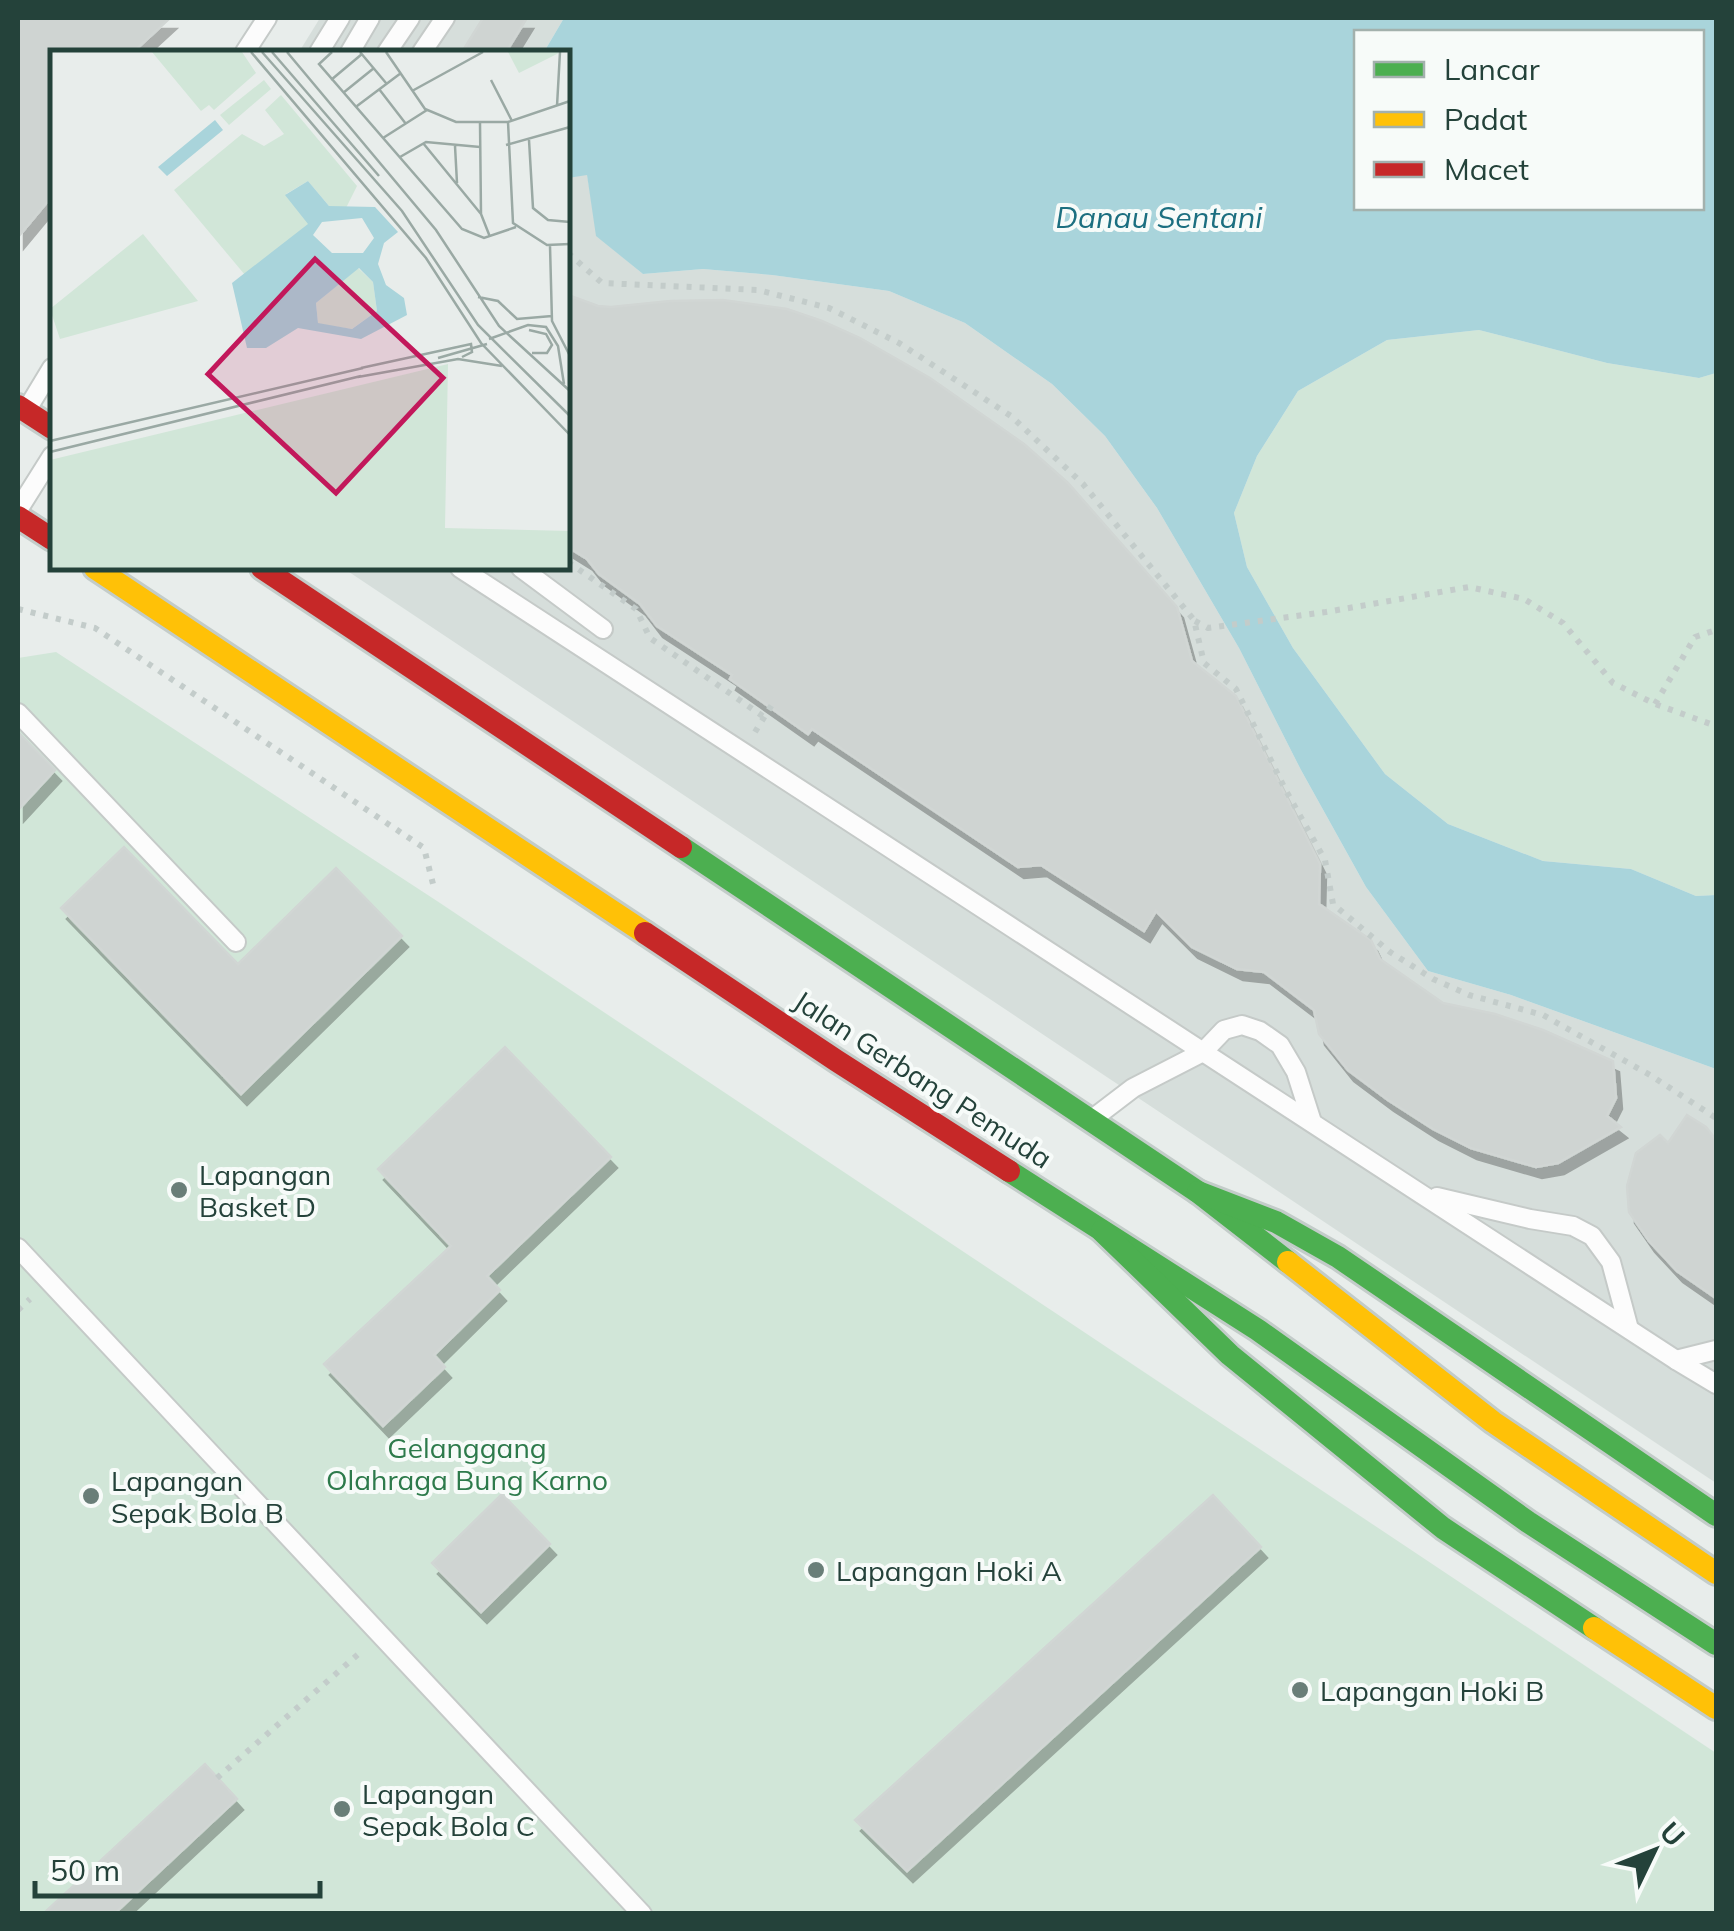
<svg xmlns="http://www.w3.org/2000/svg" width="1734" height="1931" viewBox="0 0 1734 1931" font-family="Mulish,sans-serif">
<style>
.built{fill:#d6dedb}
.green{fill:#d1e6d8}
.water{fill:#a9d4db;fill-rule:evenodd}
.building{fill:#cfd4d2;stroke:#d1d6d4;stroke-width:2.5;filter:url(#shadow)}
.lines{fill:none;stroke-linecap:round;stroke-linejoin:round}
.lane-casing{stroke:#c5cac8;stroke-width:22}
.fast-casing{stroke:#c3ccc9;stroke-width:28}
.slow-casing{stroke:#c3ccc9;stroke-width:28}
.jam-casing{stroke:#c3ccc9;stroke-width:28}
.path{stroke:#c3ccca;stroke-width:6;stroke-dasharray:5 8;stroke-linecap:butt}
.lane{stroke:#fcfcfc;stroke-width:18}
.fast{stroke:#4caf50;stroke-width:22}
.slow{stroke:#ffc107;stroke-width:22}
.jam{stroke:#c62828;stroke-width:22}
.poi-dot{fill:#697e78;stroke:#f7fbf9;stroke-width:4}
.labels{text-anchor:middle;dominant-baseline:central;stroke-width:8;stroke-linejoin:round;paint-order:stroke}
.street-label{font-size:28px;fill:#24423a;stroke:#f7fbf9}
.poi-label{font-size:28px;fill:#24423a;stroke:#f7fbf9;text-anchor:start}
.park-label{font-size:28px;fill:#2d7a4b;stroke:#f7fbf9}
.water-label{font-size:30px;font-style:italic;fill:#1c6f80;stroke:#f7fbf9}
.inset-road{fill:none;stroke:#9aa9a4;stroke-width:2.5}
.view{fill:#c2185b;fill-opacity:0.15;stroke:#c2185b;stroke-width:5}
.inset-edge{fill:none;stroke:#24423a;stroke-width:5}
</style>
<defs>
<filter id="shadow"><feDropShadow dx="6" dy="11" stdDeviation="0" flood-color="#0004"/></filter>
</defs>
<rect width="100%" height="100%" fill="#e8edeb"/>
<g class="built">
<path d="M320,18H564L544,52H299Z"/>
<path d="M587,174L597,236L643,274L703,269L772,275L889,291L965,323L1052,384L1105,436L1157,508L1239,648L1301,770L1366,887L1428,971L1511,995L1716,1069V1483L343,568H568V178Z"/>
</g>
<g class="green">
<path d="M1479,330L1607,363L1699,378L1716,373V895L1696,896L1631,869L1543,861L1448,824L1385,774L1293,648L1247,567L1234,513L1257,456L1298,391L1387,340Z"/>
<path d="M56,652L437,901L1716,1753V1913H18V658Z"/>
</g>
<path class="water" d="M564,18H1716V373L1699,378L1607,363L1479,330L1387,340L1298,391L1257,456L1234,513L1247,567L1293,648L1385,774L1448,824L1543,861L1631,869L1696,896L1716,895V1069L1511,995L1428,971L1366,887L1301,770L1239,648L1157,508L1105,436L1052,384L965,323L889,291L772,275L703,269L643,274L596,236L587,175L568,178V52H544ZM1356,32H1702V208H1356Z"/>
<g class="building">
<path d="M18,18H170L133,52H52V196L18,237Z"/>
<path d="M483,18H527L506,52H462Z"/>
<path d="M568,295L598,306L611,307L670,301L723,300L787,309L822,321L860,338L930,378L1024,444L1068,483L1177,607L1192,661L1236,696L1320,864L1319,904L1371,940L1380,959L1443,1003L1495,1014L1543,1030L1613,1061L1616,1098L1607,1116L1621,1127L1558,1163L1536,1167L1471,1148L1433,1129L1388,1100L1348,1070L1319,1034L1314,1010L1264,972L1237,969L1192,947L1156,911L1144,931L1041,865L1018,867L812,729L808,734L730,679L732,675L657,626L640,604L599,574L587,559L568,547Z"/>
<path d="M18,732L55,770L18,810Z"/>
<path d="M124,847L238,964L336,868L402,936L241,1094L61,908Z"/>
<path d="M505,1047L611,1157L487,1276L500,1290L434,1355L445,1367L383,1426L324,1364L451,1246L378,1169Z"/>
<path d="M1687,1115L1706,1127L1716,1140V1298L1677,1271L1649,1241L1629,1212L1627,1186L1636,1153L1660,1135L1668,1143Z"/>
<path d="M502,1494L550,1544L481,1612L432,1563Z"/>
<path d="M1213,1495L1261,1547L907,1871L855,1820Z"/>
<path d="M205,1764L237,1799L114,1914H43Z"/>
</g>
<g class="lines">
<g class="lane-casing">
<g id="lane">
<path d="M245,52L267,18"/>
<path d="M319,52L340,18"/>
<path d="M350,52L370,18"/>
<path d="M387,52L410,18"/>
<path d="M422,52L445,18"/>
<path d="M29,406L52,368"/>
<path d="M18,510L52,456"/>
<path d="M460,568L1676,1360L1716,1384"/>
<path d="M521,568L603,629"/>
<path d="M18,713L236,942"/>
<path d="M1095,1117L1133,1088L1203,1052L1224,1030L1242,1025L1260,1031L1280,1045L1296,1072L1312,1122"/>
<path d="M1437,1197L1530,1219L1573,1226L1592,1236L1611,1262L1629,1329"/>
<path d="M18,1248L642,1914"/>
<path d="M1676,1360L1716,1350"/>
</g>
</g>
<g class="fast-casing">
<g id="fast">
<path d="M681,847L1198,1192L1288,1262"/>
<path d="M1009,1171L1258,1330L1528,1522L1716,1644"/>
<path d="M1198,1192L1276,1222L1338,1257L1716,1515"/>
<path d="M1102,1231L1230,1355L1443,1528L1594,1628"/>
</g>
</g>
<g class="slow-casing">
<g id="slow">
<path d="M95,568L645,933"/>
<path d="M1288,1262L1493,1422L1716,1573"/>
<path d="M1594,1628L1716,1708"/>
</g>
</g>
<g class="jam-casing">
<g id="jam">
<path d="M18,406L52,428"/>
<path d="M18,517L52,539"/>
<path d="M262,568L681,847"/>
<path d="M645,933L837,1061L1009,1171"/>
</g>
</g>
<g class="path">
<path d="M568,253L602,283L758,290L829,308L899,343L1011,416L1083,484L1194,620L1204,663L1236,689L1285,789L1325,860L1333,904L1390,952L1433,979L1469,995L1543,1015L1650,1075L1716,1118"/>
<path d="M568,562L636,609L650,638L764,717"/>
<path d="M18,609L95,628L424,848L434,888"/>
<path d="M1195,621L1208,628L1326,612L1469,587L1524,599L1563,623L1613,683L1655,704L1716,726"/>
<path d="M1655,704L1695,637L1716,630"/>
<path d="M755,732L773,703"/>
<path d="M18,1310L30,1299"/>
<path d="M217,1778L363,1650"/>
<path d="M63,1914L64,1913"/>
</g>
<use href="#lane" class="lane"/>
<use href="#fast" class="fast"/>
<use href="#slow" class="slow"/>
<use href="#jam" class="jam"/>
</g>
<g class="poi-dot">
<circle cx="179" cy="1190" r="10"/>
<circle cx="91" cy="1496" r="10"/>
<circle cx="816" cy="1570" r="10"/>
<circle cx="1300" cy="1690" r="10"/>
<circle cx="342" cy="1809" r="10"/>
</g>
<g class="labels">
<g class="street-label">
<text transform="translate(923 1079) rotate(33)">Jalan Gerbang Pemuda</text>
</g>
<g class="poi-label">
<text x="199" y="1174">Lapangan<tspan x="199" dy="32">Basket D</tspan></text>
<text x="111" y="1480">Lapangan<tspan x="111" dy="32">Sepak Bola B</tspan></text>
<text x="836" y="1570">Lapangan Hoki A</text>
<text x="1320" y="1690">Lapangan Hoki B</text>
<text x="362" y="1793">Lapangan<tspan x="362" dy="32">Sepak Bola C</tspan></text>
</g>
<g class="park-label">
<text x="467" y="1447">Gelanggang<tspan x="467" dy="32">Olahraga Bung Karno</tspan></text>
</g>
<g class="water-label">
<text x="1159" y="217">Danau Sentani</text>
</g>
</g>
<g transform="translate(50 50)">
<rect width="520" height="520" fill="#e8edeb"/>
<path d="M102,2H192L206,23L164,60L159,55L151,61ZM458,2H508L509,3L469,23ZM214,30L221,39L179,75L170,65ZM231,45L307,136L295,160L279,156L258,131L236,144L259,174L195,225L124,140L192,84L214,96L234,84L215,60ZM93,184L148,251L10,289L0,259ZM308,218L323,232L327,261L302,279L268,274L266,253ZM398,314L395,478L520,481V518H0V410Z" fill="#d1e6d8"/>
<path d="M165,70L173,80L117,126L108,117ZM258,131L279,156L325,157L348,182L334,193L328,214L336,235L354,248L357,265L311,289L248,278L216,298H197L182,233L258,174L235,145ZM312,168L324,188L313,203H282L263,185L272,172ZM309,218L323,232L327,261L302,279L268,273L266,253Z" fill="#a9d4db" fill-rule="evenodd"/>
<path class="inset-road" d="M201,2L376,208L431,293L520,385M212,2L352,161L428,275L520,366M222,2L329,126M237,2L386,180L449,276L520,341M282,2L269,14L412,179L434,188L466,177M310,2L336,33M336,2L375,59L406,72H458L520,51M281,30L312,4M441,30L462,71M329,39L356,74M362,41L433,2M293,43L324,18M307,56L351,23M507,56L510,2M458,72L463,173L497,195L520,194M430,73L431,164L440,187M333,88L377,60M479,90L483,158L498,170L520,172M373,93L431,164M456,95L520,77M405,96L407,133M350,107L376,92L430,97M500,196L502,271L520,306M428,247L448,251L467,269L502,266M479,280L496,284L502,295L497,303H482M439,289L478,275L496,277L508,296L514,334M388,308L437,294M311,318L421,294L422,302L412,307M308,327L408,309L452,316M0,391L313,318M0,402L311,326"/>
<path class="view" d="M265,209L393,328L286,443L158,324Z"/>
<rect width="520" height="520" class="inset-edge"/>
</g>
<rect width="1734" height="1931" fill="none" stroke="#24423a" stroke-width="40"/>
<rect x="1354" y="30" width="350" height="180" fill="#f7fbf9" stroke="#a3b1ad" stroke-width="2.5"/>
<rect x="1374" y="62" width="50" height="15" fill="#4caf50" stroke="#a3b1ad" stroke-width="2.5"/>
<text x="1444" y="80" font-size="30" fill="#24423a">Lancar</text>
<rect x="1374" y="112" width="50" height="15" fill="#ffc107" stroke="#a3b1ad" stroke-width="2.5"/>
<text x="1444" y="130" font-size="30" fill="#24423a">Padat</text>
<rect x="1374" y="162" width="50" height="15" fill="#c62828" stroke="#a3b1ad" stroke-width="2.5"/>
<text x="1444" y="180" font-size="30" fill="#24423a">Macet</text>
<g transform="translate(1654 1851) rotate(47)" stroke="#f7fbf9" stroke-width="8" paint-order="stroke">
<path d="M0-8L18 38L0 25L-18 38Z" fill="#24423a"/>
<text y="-15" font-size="28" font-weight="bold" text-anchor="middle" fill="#24423a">U</text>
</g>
<path d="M35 1881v15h285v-15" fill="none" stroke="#24423a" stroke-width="5"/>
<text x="50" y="1881" font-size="30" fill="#24423a" stroke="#f7fbf9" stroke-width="8" paint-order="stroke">50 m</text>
</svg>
